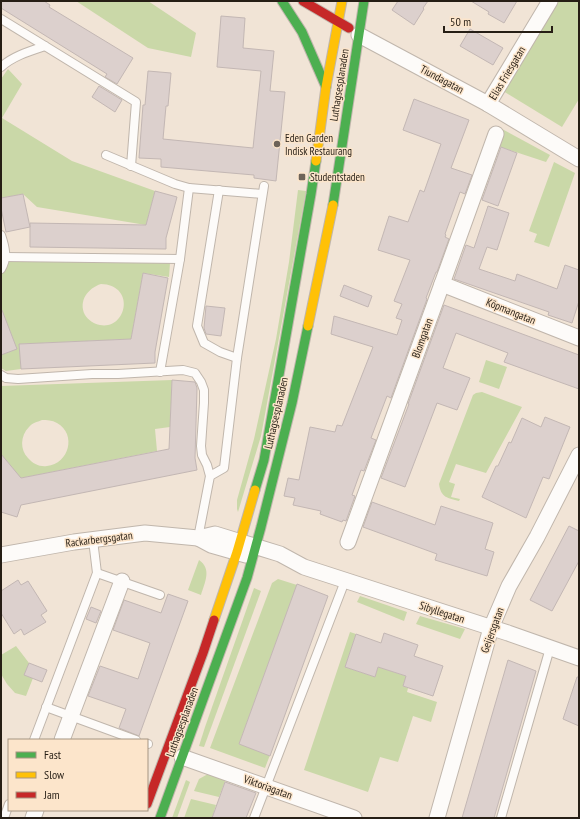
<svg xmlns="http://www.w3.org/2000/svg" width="580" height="819" viewBox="0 0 580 819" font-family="'PT Sans Narrow',sans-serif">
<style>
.green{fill:#cad8a8;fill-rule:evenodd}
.building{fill:#dcd0cd;stroke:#c3b7b4}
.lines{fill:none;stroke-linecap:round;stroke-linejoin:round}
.lane-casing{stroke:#c0b6ac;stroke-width:10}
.street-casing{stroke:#c0b6ac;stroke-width:17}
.fast-casing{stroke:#c0b6ac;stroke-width:11}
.slow-casing{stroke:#c0b6ac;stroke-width:11}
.jam-casing{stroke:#c0b6ac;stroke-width:11}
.lane{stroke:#fdfbf9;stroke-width:8}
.street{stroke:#fdfbf9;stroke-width:15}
.fast{stroke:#4caf50;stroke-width:9}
.slow{stroke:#ffc107;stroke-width:9}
.jam{stroke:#c62828;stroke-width:9}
.poi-dot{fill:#6d6359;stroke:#fce5cb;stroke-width:1.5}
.labels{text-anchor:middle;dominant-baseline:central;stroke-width:3;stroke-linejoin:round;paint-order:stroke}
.street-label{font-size:11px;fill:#261e15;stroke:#fce5cb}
.poi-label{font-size:11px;fill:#261e15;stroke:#fce5cb;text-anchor:start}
</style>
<rect width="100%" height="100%" fill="#f1e4d6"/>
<g class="green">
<path d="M76,1H148L196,33L191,57L148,48Z"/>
<path d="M558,1H579V99L562,127L503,91Z"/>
<path d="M8,69L22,84L2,118L72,161L155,191L146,225L37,207L23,194L1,198V79Z"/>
<path d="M502,129L550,155L546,162L494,145Z"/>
<path d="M554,162L575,173L549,247L534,242L537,234L529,231Z"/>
<path d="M298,190L306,191L261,436L238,512L237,509V500L254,439L276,339L289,262Z"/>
<path d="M12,259L170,263L169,277L143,273L131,339L20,344L21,369L6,371L1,368V275L7,262ZM101,284C136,285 127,330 100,325C94,324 88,320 85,315C78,301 88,288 101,284Z"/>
<path d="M486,360L507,367L499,389L479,382Z"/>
<path d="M172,380L170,427L155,429L157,451L16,479L12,467L1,454V386ZM42,420C47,420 52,420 57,423C77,434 69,464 47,466C40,467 33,464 28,458C20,450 20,436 29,427C32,423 37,422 42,420Z"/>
<path d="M482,392L522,407L486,473L456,464L449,482L455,484L451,497L460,499L459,501C448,498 441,498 439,484L473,395L476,393Z"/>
<path d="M199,560C212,569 205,582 201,595L188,590Z"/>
<path d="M278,579L297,585L239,744L270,755L265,768L210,748L272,583Z"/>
<path d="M254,588L261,591L204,747L199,746L205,727Z"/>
<path d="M360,596L407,612L404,621L357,602Z"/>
<path d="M420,616L465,629L460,639L416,624Z"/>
<path d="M350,632L356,634L345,667L375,677L378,667L406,676L403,686L408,688L407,692L437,702L431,722L413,716L398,762L380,757L368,792L304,770Z"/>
<path d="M16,646L29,663L25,675L33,678L26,696L15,693L7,684L1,674V655Z"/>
<path d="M208,774L226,779L219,797L194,791L199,779Z"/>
<path d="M186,780L190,782L177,818H172Z"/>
<path d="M191,799L216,805L212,818H184Z"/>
</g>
<g class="building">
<path d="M1,1H44L50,5L49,7L133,58L117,84L105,77L107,74L1,8Z"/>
<path d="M398,1H428L423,8L424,9L414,25L392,10Z"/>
<path d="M471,1H517L504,23L488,14L489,12Z"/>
<path d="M221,16L245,18L243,48L274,51L270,91L285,92L276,181L254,178V175L161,167V159L139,158L143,105H145L148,71L171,73L168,106H166L163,139L253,148L261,71L217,67Z"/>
<path d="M470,29L503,48L493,65L460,46Z"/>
<path d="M99,86L122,100L115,112L92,97Z"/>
<path d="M414,99L469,120L451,168L472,175L465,194L460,192L445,234L446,235L445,237L449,239L437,272H436L426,298L427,299L391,398L387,396L371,438L376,440L364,471L361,470L352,495L355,496L346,521L343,520L342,522L320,514L321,511L293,505L295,498L284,496L288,478L299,480L310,427L335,432L337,425L342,426L373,347L331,334L334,316L397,335L402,320L396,318L402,304L394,301L410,260L378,250L389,216L408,222L420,190L424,192L441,144L403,130Z"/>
<path d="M501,147L517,153L498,206L482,200Z"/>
<path d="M155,191L177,197L166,238V249L30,247V223L146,225Z"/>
<path d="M23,194L30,227L6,232L1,208V198Z"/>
<path d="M488,206L509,213L497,250L487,247L479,269L515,281L517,274L557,289L565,265L579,270V301L572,323L548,315L549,312L454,279L466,245L474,248Z"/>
<path d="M143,273L168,278L155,352V363L21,369L19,344L131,339Z"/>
<path d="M344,285L372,296L368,307L340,296Z"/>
<path d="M444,305L579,355V389L504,362L508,353L456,333L443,368L470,378L457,410L437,403L405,487L381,478L409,404H408Z"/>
<path d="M206,306L225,308L221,336L206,334L204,328Z"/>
<path d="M1,310H2L17,349L1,355Z"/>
<path d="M172,380L195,382L197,388L195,458L197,470L21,505L17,517L1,512V454L21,478L169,449Z"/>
<path d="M545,417L570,427L549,479L543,477L526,518L482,497L496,466H498L509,442L511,443L522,418L541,427Z"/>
<path d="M372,502L435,525L441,506L493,523L485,549L494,552L487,576L435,560L437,554L363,527Z"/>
<path d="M569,526L579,531V561L552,611L530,600Z"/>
<path d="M18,580L21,585L28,581L47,611L41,615L46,622L24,635L21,629L14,634L1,613V591Z"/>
<path d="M297,584L328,596L270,756L239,744Z"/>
<path d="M168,594L188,601L139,736L119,728L126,709L88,696L100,666L138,679L150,643L113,630L124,600L161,613Z"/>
<path d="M91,607L101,611L96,623L86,619Z"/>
<path d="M384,633L418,645L414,656L443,666L433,696L403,686L406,676L378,667L375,677L345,667L356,634L381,643Z"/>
<path d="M508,660L536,671L494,818H462Z"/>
<path d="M29,663L47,670L42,682L24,675Z"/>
<path d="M577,677H579V726L563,719Z"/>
<path d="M225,782L256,793L246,818H212Z"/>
</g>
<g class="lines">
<g class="lane-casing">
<g id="lane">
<path d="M1,19L136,102L131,166"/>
<path d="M1,67C13,56 30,51 45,46"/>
<path d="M106,155L175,184L189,188L262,194"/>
<path d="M219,190L197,326L204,343L220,352L237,358"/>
<path d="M1,235C5,247 8,258 1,269"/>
<path d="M5,257L180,259"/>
<path d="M160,372L180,259L189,188"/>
<path d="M1,375L6,378L18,379L92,374H118L183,370L195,373L201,382L204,390V403L201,446L202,455L207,465L210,476"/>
<path d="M198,538L210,476L224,468L237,358L264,186"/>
<path d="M97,573L160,595"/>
<path d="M46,707L136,740"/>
<path d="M34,740L97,573L93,540"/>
<path d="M147,744H148"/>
<path d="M4,818L9,804"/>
<path d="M254,818L345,581"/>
<path d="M501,818L550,648"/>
</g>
</g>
<g class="street-casing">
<g id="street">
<path d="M359,35L488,104L579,159"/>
<path d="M488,104L550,1"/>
<path d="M442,284L579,338"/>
<path d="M198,538L211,545L246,555"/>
<path d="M348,542L442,284L496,134"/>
<path d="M1,555L74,542L145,533L198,538L215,534L280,554L304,567L508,633L579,658"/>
<path d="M62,740L122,581"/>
<path d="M182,757L354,818"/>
<path d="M33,818L36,810"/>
<path d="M437,818L491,628L509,586L537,537L579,455"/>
</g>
</g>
<g class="fast-casing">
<g id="fast">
<path d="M282,1L302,32L326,87"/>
<path d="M333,205L364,1"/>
<path d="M255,490L264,460L311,194L316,161"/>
<path d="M160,818L247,578L261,527L292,403L308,326"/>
</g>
</g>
<g class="slow-casing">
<g id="slow">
<path d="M316,161L326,87L342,1"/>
<path d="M308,326L333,205"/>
<path d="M214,620L237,552L255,490"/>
</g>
</g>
<g class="jam-casing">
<g id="jam">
<path d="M303,1L349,28"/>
<path d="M147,804L203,653L214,620"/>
</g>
</g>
<use href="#lane" class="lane"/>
<use href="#street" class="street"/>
<use href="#fast" class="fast"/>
<use href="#slow" class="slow"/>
<use href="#jam" class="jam"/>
</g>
<g class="poi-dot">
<circle cx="277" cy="144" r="4"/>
<rect x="298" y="173" width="8" height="8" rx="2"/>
</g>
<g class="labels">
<g class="street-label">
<text transform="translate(507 73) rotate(-59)">Elias Friesgatan</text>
<text transform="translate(442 79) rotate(28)">Tiundagatan</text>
<text transform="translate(339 85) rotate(-81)">Luthagsesplanaden</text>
<text transform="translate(511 311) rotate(22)">Köpmangatan</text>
<text transform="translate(422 338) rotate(-70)">Blomgatan</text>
<text transform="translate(276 413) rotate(-77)">Luthagsesplanaden</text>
<text transform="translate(99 539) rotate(-7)">Rackarbergsgatan</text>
<text transform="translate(442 612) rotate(18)">Sibyllegatan</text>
<text transform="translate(492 630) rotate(-70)">Geijersgatan</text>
<text transform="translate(182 722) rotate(-70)">Luthagsesplanaden</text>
<text transform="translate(268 787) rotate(20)">Viktoriagatan</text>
</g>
<g class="poi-label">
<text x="285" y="138">Eden Garden<tspan x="285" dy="13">Indisk Restaurang</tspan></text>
<text x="310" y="177">Studentstaden</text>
</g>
</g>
<rect width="580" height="819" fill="none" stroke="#261e15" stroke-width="4"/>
<rect x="8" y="739" width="140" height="72" fill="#fce5cb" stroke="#a69582"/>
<rect x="16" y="752" width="20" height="6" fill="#4caf50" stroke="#a69582"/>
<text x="44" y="759" font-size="12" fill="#261e15">Fast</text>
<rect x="16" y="772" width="20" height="6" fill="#ffc107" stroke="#a69582"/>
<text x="44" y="779" font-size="12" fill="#261e15">Slow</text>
<rect x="16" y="792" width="20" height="6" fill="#c62828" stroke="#a69582"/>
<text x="44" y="799" font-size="12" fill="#261e15">Jam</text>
<path d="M444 26v6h108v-6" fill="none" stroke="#261e15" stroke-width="2"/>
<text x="450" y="26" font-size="12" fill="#261e15" stroke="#fce5cb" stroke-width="3" paint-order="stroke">50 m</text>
</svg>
